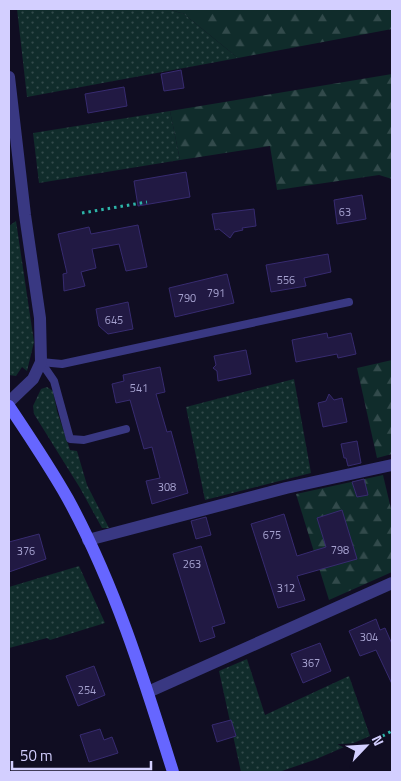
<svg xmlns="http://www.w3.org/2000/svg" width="401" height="781" viewBox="0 0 401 781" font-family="'Titillium Web',sans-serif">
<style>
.grass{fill:url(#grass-dots)}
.forest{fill:url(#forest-firs)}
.building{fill:#211943;stroke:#372b70}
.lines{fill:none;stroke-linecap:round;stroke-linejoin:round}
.path{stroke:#2db5a9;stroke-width:3;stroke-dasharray:2.5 4;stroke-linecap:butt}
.lane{stroke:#393882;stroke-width:8}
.street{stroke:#393882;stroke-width:12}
.secondary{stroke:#66f;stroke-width:12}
.labels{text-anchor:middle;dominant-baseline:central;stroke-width:4.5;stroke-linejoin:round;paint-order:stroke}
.number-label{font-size:11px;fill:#a6a2d0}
</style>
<defs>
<pattern id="grass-dots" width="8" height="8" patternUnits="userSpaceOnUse" patternTransform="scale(1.25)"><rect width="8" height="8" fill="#102c2b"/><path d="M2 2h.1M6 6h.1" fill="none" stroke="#324a4b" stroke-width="1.8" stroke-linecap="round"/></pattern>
<pattern id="forest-firs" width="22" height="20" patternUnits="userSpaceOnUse" patternTransform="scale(1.25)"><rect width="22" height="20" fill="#102c2b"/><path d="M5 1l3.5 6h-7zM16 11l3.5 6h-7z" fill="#324a4b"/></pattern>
</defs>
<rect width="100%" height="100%" fill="#100d22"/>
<g class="grass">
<path d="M17,9H168L184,14L238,58L27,97Z"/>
<path d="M170,111L180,160L39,183L33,133Z"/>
<path d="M16,221L34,342L27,371L22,367L16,376L9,375V226Z"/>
<path d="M294,379L311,473L205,500L186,407Z"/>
<path d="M47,387L53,391L57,411L70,450L77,451L87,485L109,528H102L80,488L34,414L33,406L41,389Z"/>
<path d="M79,566L105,623L50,640L47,638L9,648V587Z"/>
<path d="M247,659L265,715L349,676L370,736L314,760L279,772H241L219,671Z"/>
</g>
<g class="forest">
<path d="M168,9H392V29L238,58L184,14Z"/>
<path d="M392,74V179L379,175L277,190L270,146L180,160L170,111Z"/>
<path d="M392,360V454L377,458L357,368Z"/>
<path d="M383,475L392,513V572L329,600L296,494Z"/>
</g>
<g class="building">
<path d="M181,70L184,88L164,91L161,74Z"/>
<path d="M124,87L127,106L88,113L85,94Z"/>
<path d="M186,172L190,197L138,206L134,181Z"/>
<path d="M362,195L366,219L337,224L334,200Z"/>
<path d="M254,209L256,226L242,228L243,230L234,232L230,238L219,229L215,230L212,214Z"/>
<path d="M138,225L147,267L126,271L119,244L92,249L96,268L81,272L85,286L64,291L63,274L67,273L58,234L89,227L91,234Z"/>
<path d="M328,254L331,272L304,278L306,286L271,292L266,265Z"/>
<path d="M227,274L234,303L175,317L169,288Z"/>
<path d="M128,302L133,329L108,334L99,326L96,309Z"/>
<path d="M327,333L328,338L351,333L356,354L338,358L337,354L296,362L292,340Z"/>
<path d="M246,350L251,374L218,381L217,371L213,368L216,365L214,356Z"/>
<path d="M160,367L165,392L156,394L167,432L171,431L188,493L152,504L146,481L160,478L152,447L144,449L130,400L116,403L112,384L124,381L123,375Z"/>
<path d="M329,394L334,400L342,398L347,422L323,427L318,403L326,401Z"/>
<path d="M357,441L361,463L348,466L346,458H344L341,444Z"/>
<path d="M364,479L368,495L357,497L352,482Z"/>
<path d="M342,510L357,559L297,576L305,600L278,608L251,524L284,514L297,556L326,547L317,518Z"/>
<path d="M206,517L211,535L196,539L191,521Z"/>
<path d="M39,534L46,559L9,572V542Z"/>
<path d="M201,546L225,623L212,627L215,637L200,642L173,554Z"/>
<path d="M376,619L380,630L385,628L392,644V684L376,650L360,656L349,631Z"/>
<path d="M320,643L331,671L303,683L291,654Z"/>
<path d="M94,666L105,695L78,706L66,676Z"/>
<path d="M231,720L236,736L217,742L212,725Z"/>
<path d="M100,729L104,740L112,737L118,753L89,762L80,735Z"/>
</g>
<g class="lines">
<g class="path">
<path d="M82,213L147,202"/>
<path d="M371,742L392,731"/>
</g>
<g class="lane">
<path d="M41,362L62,364L349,302"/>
<path d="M41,362L54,381L70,439L84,440L126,429"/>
</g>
<g class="street">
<path d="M9,77L25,215L40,318L41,362L33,379L9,402"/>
<path d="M88,540L286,488L392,465"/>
<path d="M148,692L392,583"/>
</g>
<path class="secondary" d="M9,406C29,436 50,467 68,499C115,585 144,679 173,772"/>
</g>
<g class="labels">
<g class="number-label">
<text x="345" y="212">63</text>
<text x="286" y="280">556</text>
<text x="216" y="293">791</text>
<text x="187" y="298">790</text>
<text x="114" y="320">645</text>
<text x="139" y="388">541</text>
<text x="167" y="487">308</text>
<text x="272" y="535">675</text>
<text x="340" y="550">798</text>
<text x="26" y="551">376</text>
<text x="192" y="564">263</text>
<text x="286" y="588">312</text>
<text x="369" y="637">304</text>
<text x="311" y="663">367</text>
<text x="87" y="690">254</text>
</g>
</g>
<rect width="401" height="781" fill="none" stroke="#d3cfff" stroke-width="20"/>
<g transform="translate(366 746) rotate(65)" stroke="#100d22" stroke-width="4" paint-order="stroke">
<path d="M0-4L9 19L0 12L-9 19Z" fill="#d3cfff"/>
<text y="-8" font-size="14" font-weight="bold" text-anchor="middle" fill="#d3cfff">N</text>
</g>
<path d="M12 761v8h139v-8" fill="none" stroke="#d3cfff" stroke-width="2.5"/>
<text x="20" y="761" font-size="15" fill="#d3cfff" stroke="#100d22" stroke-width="4" paint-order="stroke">50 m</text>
</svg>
